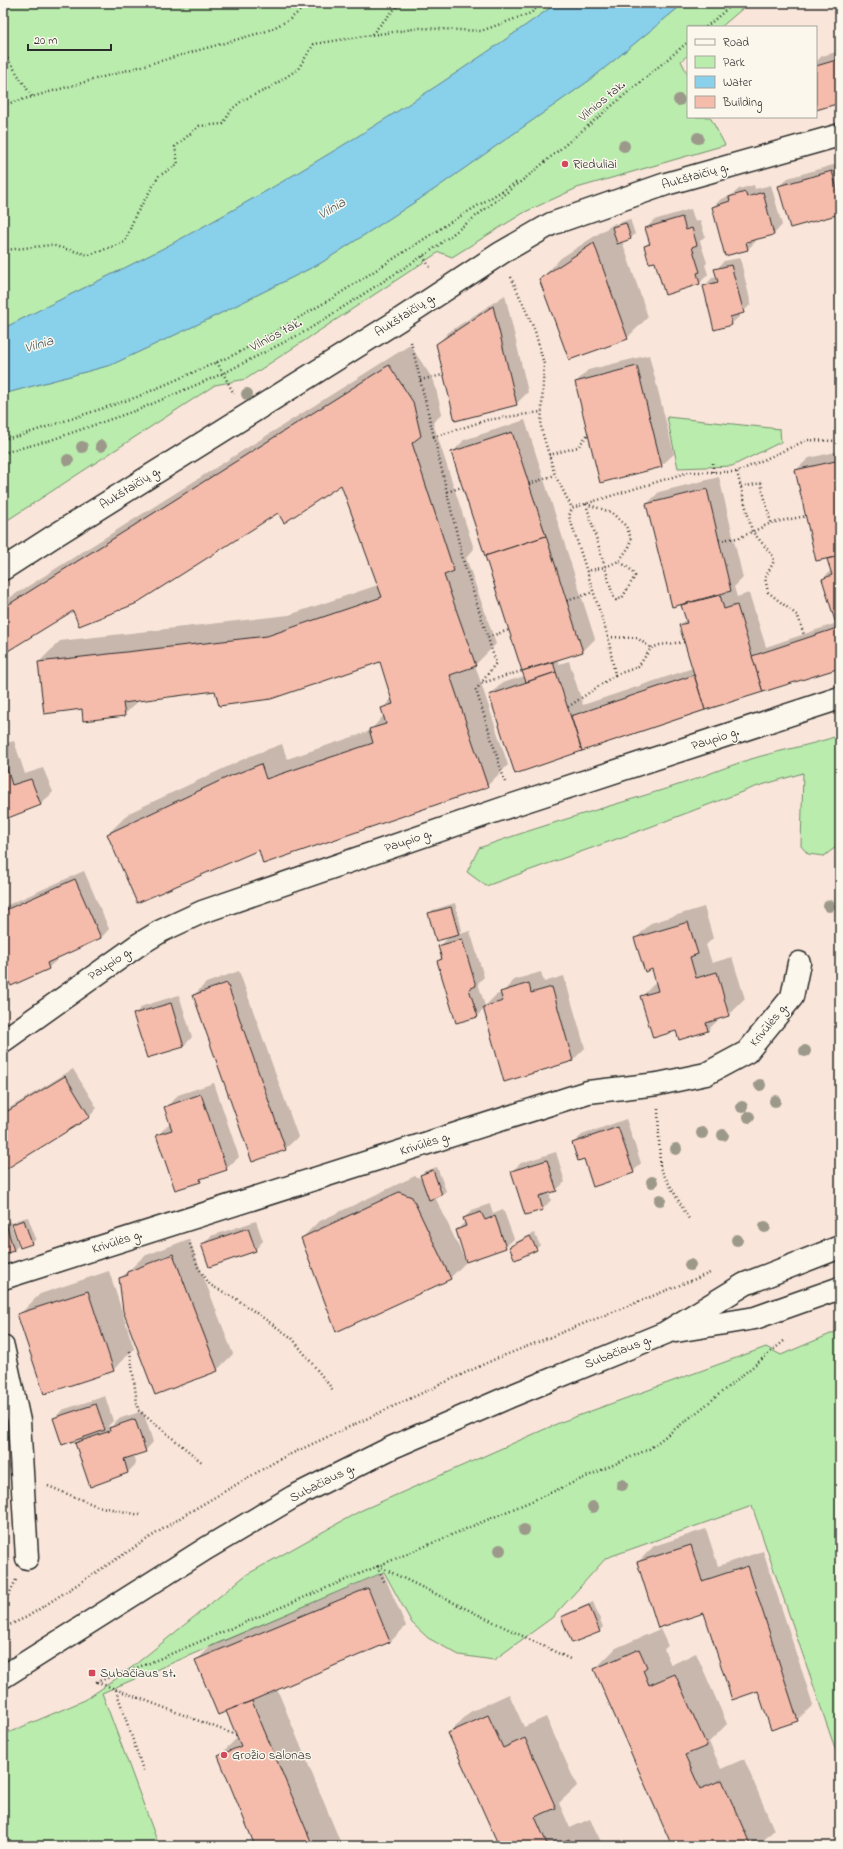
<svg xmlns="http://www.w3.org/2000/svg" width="843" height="1849" viewBox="0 0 843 1849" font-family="'Indie Flower',sans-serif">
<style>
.green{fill:#baecad;stroke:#728c6c}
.water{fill:#89d0eb;stroke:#638e9e}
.shadow{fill:#0003}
.building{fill:#f5bcac;stroke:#2b2b2b}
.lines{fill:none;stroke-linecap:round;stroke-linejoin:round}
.minor-casing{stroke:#2b2b2b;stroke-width:25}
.major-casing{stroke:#2b2b2b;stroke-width:25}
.path{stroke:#2b2b2b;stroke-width:2.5;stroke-dasharray:1 3;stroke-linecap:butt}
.minor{stroke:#fbf7ec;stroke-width:22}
.major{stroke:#fbf7ec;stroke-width:22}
.tree{fill:#9c998b}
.poi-dot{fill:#d1495b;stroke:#fbf7ec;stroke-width:1.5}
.labels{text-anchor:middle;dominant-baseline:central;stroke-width:3;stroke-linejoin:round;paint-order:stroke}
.street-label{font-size:13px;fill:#2b2b2b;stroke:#fbf7ec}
.poi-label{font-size:13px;fill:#2b2b2b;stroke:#fbf7ec;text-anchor:start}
.water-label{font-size:14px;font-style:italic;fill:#42545b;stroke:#fbf7ec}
</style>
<rect width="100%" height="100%" fill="#f9e5d9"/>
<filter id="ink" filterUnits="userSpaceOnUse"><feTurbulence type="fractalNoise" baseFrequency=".025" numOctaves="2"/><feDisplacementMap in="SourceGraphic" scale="8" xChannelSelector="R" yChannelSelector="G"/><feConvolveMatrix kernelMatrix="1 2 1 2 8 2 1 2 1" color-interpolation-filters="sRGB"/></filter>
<g filter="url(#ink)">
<g class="green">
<path d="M3,3H557C431,94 297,177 160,250C110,276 58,300 8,326H3Z"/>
<path d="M684,3H749L721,27H688V55L681,61L688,75V117H710L725,145L577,188L525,212L452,257L439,252L246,379L215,385L3,523V394L111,365L209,319L321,263L435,189L590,80Z"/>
<path d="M667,417L780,429L781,442L732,466L678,468Z"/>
<path d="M840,735V844L824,856L808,854L801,846L803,773L755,787L650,827L486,886L467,872L479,848C542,825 608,807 672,787C701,778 729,765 758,757C786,749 812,745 840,735Z"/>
<path d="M840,1330V1763L752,1506L606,1558L553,1617L494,1660L459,1655L428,1638L412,1623L384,1572L102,1693L159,1846H3V1735L85,1700L126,1672L246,1575L360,1511L561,1422L766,1347L781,1355Z"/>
</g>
<path class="water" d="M557,3H684L590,80L435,189L321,263L209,319L111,365L3,394V326H8C58,300 110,276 160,250C297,177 431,94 557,3Z"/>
<g class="shadow">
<path d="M840,51V102L816,109V62L822,56Z"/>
<path d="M840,163V213L779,186L788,178Z"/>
<path d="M754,185L755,189L771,185L782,225L774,234L756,239V241L748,249L726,255L713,207L721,199L732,195L739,189Z"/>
<path d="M691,209L695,222L700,220L705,236L700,241L707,263L705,265L708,274L700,283L656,260L645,246L650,241L646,229L654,220Z"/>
<path d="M630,219L635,234L631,238L622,241L648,317L627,338L540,280L561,258L615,223L616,224Z"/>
<path d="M740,258L751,304L743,312L739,313L740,316L731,324L704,287L712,278L717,277L716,270L724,261Z"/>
<path d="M505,295L528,392L516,404L437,344L449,332Z"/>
<path d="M410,345L434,381L442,414L433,423L474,549L466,558L496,644L475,665L508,765L487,786L259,849L108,834L129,813L250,756L282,744L287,759L370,731L384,715L382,709L392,698L381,661L216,690L139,700L124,715L82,708L39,662L60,641L289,615L378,585L342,484L278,511L73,610L3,653V602Z"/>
<path d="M649,355L674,454L661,466L576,382L588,370Z"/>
<path d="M525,420L595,639L583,651L557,659L559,664L569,661L583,705L693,668L680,625L686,619L647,504L659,492L719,477L743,578L734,587L737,597L749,593L766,647L837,623L823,579L831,570L796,470L809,458L840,451V667L516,772L490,695L502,683L525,676L452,453L464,440Z"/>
<path d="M14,741L25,774L43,768L53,792L41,804L3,819V744Z"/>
<path d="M84,871L109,929L101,938L56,957L57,960L48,968L3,981V907Z"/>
<path d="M455,903L462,930L457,935L470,931L484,977L478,983L485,1006L496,995L502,993L514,980L541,972L544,982L564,976L585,1048L572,1061L484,1009L477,1016L438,961L443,956L440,946L450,936L429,914L433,910Z"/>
<path d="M704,907L713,938L706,945L712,963L732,957L745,999L729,1015L721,1017L708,1030H677L642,996L657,981L652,968L636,938L651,923Z"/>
<path d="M239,971L298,1137L285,1149L194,995L206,983Z"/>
<path d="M179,995L192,1037L184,1046L134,1014L143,1006Z"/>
<path d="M73,1069L97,1108L89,1117L3,1170V1112Z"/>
<path d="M214,1083L239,1157L226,1169L205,1176L200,1181L157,1136L170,1123L165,1108L178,1095Z"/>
<path d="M626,1119L641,1163L633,1172L584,1158L573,1143L582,1135Z"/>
<path d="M556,1152L565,1182L556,1190L549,1192L551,1200L543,1209L525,1214L512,1171L521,1163Z"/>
<path d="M437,1167L446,1191L442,1194L435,1197L466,1262L450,1278L302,1238L318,1222L415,1176L422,1179L421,1175L425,1171Z"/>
<path d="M490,1204L493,1213L503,1209L514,1239L505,1247L457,1230L465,1222L464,1218L472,1210Z"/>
<path d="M28,1217L36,1239L32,1243L13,1224L17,1220Z"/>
<path d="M10,1221L18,1246L14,1250L3,1253V1223Z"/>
<path d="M256,1221L263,1241L255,1250L202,1245L211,1236Z"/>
<path d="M534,1233L540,1245L536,1249L510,1247L514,1243Z"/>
<path d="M189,1239L233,1354L217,1370L120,1279L144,1256Z"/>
<path d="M109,1271L134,1349L113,1370L19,1315L40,1294Z"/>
<path d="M105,1396L113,1421L107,1427L112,1426L118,1419L143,1411L153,1442L145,1451L133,1455L136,1464L128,1472L76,1443L82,1437L54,1419L62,1410Z"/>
<path d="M706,1529L718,1566L763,1551L813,1705L797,1720L759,1690L704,1612L638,1562L654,1546Z"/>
<path d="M383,1573L406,1626L390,1642L277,1689L342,1846H256L219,1756L238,1737L228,1711L196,1661L212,1645Z"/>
<path d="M593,1602L603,1627L599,1631L562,1618L566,1614Z"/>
<path d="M660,1629L668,1646L664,1649L671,1665L696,1653L727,1724L709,1742L721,1769L744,1759L774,1830L758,1846H673L595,1669L616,1648Z"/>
<path d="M509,1694L524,1727L546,1717L577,1786L559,1803L570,1828L590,1819L603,1846H500L449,1733L470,1712Z"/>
</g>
<g class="building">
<path d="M840,59V103L816,110V66Z"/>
<path d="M832,171L840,201V214L790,228L778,186Z"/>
<path d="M745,192L747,197L763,192L774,235L746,242L748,250L725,256L712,207L730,201L729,197Z"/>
<path d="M682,217L686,230L692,228L697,245L692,247L700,272L697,273L700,284L665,295L655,262L649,263L644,246L650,244L645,228Z"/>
<path d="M626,223L631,239L617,244L612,227Z"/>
<path d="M594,243L628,339L569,360L539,279Z"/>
<path d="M731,265L744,313L730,317L732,325L714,330L703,286L718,282L714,269Z"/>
<path d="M493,306L517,405L455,421L436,344Z"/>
<path d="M389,365L413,402L421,436L412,443L454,571L444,575L476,666L450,675L488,787L263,864L259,850L137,903L107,834L228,777L261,764L266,779L373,743L369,729L386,724L381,708L393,704L380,662L271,699L219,706L215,691L123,703L125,716L83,721L82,709L44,714L38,662L267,636L382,597L341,485L284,523L278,513L135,604L79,626L73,611L3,654V608Z"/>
<path d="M637,366L662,467L600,483L575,382Z"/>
<path d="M512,432L546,536L485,556L451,452Z"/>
<path d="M840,460V556L816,561L795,470Z"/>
<path d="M707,489L731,591L672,607L646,504Z"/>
<path d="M546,536L583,652L522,671L485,556Z"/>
<path d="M840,556V637L822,579L832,575L827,559Z"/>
<path d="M720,595L724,609L737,605L763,692L705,710L679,625L687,623L681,605Z"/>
<path d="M837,628L840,637V668L763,692L752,656Z"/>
<path d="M553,662L556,672L526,682L522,671Z"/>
<path d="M556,672L582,751L515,774L489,695Z"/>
<path d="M694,675L705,710L582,751L571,716Z"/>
<path d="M3,755L12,785L31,779L41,805L3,820Z"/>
<path d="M75,879L101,938L47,963L49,969L11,986L8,980L3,982V911Z"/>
<path d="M451,907L459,935L436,941L428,913Z"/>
<path d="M688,922L698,954L690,957L696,978L717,972L729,1016L706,1023L708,1031L679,1040L676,1031L653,1038L640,996L658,991L652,969L645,972L634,938Z"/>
<path d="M462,939L476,986L469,989L478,1017L456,1023L437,961L442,959L438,946Z"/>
<path d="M227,983L286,1150L252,1162L193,995Z"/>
<path d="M529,983L531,993L552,987L573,1061L504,1082L483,1007L503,1001L500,992Z"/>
<path d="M171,1003L184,1047L147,1058L133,1014Z"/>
<path d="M65,1076L90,1117L3,1171V1114Z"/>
<path d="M201,1094L227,1170L200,1179L201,1182L175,1190L156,1135L172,1130L164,1107Z"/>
<path d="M618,1127L634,1173L593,1187L584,1159L578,1161L572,1143Z"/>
<path d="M547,1160L557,1191L539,1196L543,1210L525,1215L511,1171Z"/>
<path d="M433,1170L442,1195L429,1200L420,1175Z"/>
<path d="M399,1192L412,1197L451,1279L336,1332L301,1238Z"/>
<path d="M481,1212L485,1220L495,1216L506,1248L466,1262L456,1230L466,1226L463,1218Z"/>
<path d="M24,1220L32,1244L20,1248L12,1224Z"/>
<path d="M6,1224L14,1251L3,1254V1225Z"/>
<path d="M248,1228L256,1251L209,1267L201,1244Z"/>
<path d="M530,1236L537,1250L515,1260L509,1247Z"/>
<path d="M173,1254L218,1371L155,1395L123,1311L119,1278L128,1275L127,1272Z"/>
<path d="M88,1291L114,1371L44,1394L17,1314Z"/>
<path d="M96,1404L105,1430L62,1445L53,1418Z"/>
<path d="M135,1419L146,1452L124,1459L128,1473L90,1487L75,1443L110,1431L109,1428Z"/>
<path d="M691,1545L702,1581L748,1566L798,1721L771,1730L758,1691L732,1700L704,1613L658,1628L637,1562Z"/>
<path d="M368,1588L390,1642L218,1715L195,1660Z"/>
<path d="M589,1605L600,1632L572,1643L561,1617Z"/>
<path d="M639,1649L647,1667L643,1670L649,1685L675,1674L707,1746L685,1755L700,1789L722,1780L751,1846H672L594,1669Z"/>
<path d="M252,1701L262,1725L313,1846H255L218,1756L241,1746L226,1711Z"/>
<path d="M488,1715L503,1748L525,1738L556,1808L535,1817L548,1846H499L448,1733Z"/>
<path d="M569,1839L572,1846H554Z"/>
</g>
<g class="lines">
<g class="minor-casing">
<g id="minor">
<path d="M3,569L51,538L399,320L501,253L551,224L666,184L840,135"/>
<path d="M3,1041L138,945L161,931L202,912L513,805L840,698"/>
<path d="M3,1278L588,1092L658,1084L706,1074L747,1052L792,997L799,963"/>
<path d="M3,1347L19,1421L27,1558"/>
</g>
</g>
<g class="major-casing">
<g id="major">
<path d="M676,1331L755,1318L840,1288"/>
<path d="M3,1677L207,1548L293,1497L393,1447L511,1396L665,1333L745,1284L840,1247"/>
</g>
</g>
<g class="path">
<path d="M706,27L734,3"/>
<path d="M372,35L420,28L481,31L531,13L542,3"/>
<path d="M3,52L33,98"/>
<path d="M3,105L267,31L289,20L309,3"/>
<path d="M3,249L6,250L51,245L89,255L125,242L135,216L159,176L178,164L175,147L199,126L223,124L232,109L243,100L268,89L298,69L314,44L371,35L400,3"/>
<path d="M423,256L431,269"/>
<path d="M511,277L535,331L544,364L541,428L555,475L572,508L689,472H737L807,440L840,441"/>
<path d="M411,342L434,437"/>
<path d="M217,362L234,394"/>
<path d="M420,380L443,375"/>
<path d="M3,439L19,436L137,397L240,352L331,299L449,223L517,182"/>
<path d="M3,453L51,440L140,409L224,373L306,331L432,250L528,176L688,42"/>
<path d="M549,455L578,447L588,434"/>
<path d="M713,472V463"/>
<path d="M737,472L752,531L773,556L774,561L765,578L768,592L798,616L804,635"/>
<path d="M529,484L555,475"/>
<path d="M741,487L761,483L771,523"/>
<path d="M447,492L462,487"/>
<path d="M586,504L611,512L626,526L631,538L629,547L619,561L605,567L613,596L616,600L622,598L635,576L631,570L619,561"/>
<path d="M586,504L605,567L587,571"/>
<path d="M719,540L739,538L771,523L806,516"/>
<path d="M567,601L593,592"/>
<path d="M488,637L509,630"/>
<path d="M608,637L637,638L651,648"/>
<path d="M615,675L638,667L651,648L660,645L684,642"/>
<path d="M482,683L522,671"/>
<path d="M568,707L615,675L608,637L569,516L572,508"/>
<path d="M505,782L476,690L496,663L463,560L434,437L487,420L541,412"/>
<path d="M658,1109L660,1168L689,1219"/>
<path d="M835,1221L840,1219"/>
<path d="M190,1244L198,1267L210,1285L235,1298L292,1338L333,1390"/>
<path d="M130,1351L138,1410L203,1463"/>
<path d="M48,1486L97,1506L140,1515"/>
<path d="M377,1566L385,1583"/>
<path d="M378,1566L570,1659"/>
<path d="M3,1606L16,1580"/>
<path d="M3,1628L27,1617L186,1514L280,1459L493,1360L710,1273"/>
<path d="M96,1682L147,1664L534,1500L649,1449L701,1409L784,1341"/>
<path d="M97,1682L236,1735"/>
<path d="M116,1690L144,1773"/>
<path d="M774,1842L775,1846"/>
</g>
<use href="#minor" class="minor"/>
<use href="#major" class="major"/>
</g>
<g class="tree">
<circle cx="679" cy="100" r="6"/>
<circle cx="698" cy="138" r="6"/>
<circle cx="624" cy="146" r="6"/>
<circle cx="247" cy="394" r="6"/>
<circle cx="101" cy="446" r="6"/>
<circle cx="82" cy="447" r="6"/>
<circle cx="68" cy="460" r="6"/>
<circle cx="829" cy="906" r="6"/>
<circle cx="805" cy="1051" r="6"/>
<circle cx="760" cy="1085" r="6"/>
<circle cx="775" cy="1101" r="6"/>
<circle cx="742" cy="1107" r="6"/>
<circle cx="749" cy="1117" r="6"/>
<circle cx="702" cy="1133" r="6"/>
<circle cx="723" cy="1135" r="6"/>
<circle cx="676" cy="1149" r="6"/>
<circle cx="652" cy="1182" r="6"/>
<circle cx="660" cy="1200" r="6"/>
<circle cx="765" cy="1227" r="6"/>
<circle cx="737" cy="1240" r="6"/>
<circle cx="690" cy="1265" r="6"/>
<circle cx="622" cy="1485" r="6"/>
<circle cx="593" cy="1507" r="6"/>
<circle cx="524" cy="1530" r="6"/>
<circle cx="500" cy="1550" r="6"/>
</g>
</g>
<g class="poi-dot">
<circle cx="565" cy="164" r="4"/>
<rect x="88" y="1669" width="8" height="8" rx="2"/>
<circle cx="224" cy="1755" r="4"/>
</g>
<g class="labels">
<g class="street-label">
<text transform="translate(602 101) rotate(-40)">Vilnios tak.</text>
<text transform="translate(695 176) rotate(-16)">Aukštaičių g.</text>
<text transform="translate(405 315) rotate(-33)">Aukštaičių g.</text>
<text transform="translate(276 335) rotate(-28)">Vilnios tak.</text>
<text transform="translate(130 488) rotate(-32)">Aukštaičių g.</text>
<text transform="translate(715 739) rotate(-18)">Paupio g.</text>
<text transform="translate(408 841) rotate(-19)">Paupio g.</text>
<text transform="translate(110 964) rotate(-34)">Paupio g.</text>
<text transform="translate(769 1025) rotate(-51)">Krivūlės g.</text>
<text transform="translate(425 1144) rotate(-18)">Krivūlės g.</text>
<text transform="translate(117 1242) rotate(-18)">Krivūlės g.</text>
<text transform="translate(618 1352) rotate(-22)">Subačiaus g.</text>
<text transform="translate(322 1483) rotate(-27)">Subačiaus g.</text>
</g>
<g class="poi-label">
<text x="573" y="164">Rieduliai</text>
<text x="100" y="1673">Subačiaus st.</text>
<text x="232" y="1755">Grožio salonas</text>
</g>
<g class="water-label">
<text transform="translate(332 209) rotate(-31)">Vilnia</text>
<text transform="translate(39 345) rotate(-17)">Vilnia</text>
</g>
</g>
<rect width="843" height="1849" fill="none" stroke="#fbf7ec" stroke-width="16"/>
<rect x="8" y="8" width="827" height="1833" fill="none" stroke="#2b2b2b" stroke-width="1.5" filter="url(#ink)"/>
<rect x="687" y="26" width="130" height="92" fill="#fbf7ec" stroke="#a8a59f"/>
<rect x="695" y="39" width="20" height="6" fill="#fbf7ec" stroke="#a8a59f"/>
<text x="723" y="46" font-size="12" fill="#2b2b2b">Road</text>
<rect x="695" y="56" width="20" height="12" fill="#baecad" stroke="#a8a59f"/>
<text x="723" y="66" font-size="12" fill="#2b2b2b">Park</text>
<rect x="695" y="76" width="20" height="12" fill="#89d0eb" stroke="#a8a59f"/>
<text x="723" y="86" font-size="12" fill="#2b2b2b">Water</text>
<rect x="695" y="96" width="20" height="12" fill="#f5bcac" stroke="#a8a59f"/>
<text x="723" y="106" font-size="12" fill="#2b2b2b">Building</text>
<path d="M28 44v6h83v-6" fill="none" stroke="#2b2b2b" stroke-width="2"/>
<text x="34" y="44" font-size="12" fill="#2b2b2b" stroke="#fbf7ec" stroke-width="3" paint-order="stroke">20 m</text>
</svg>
